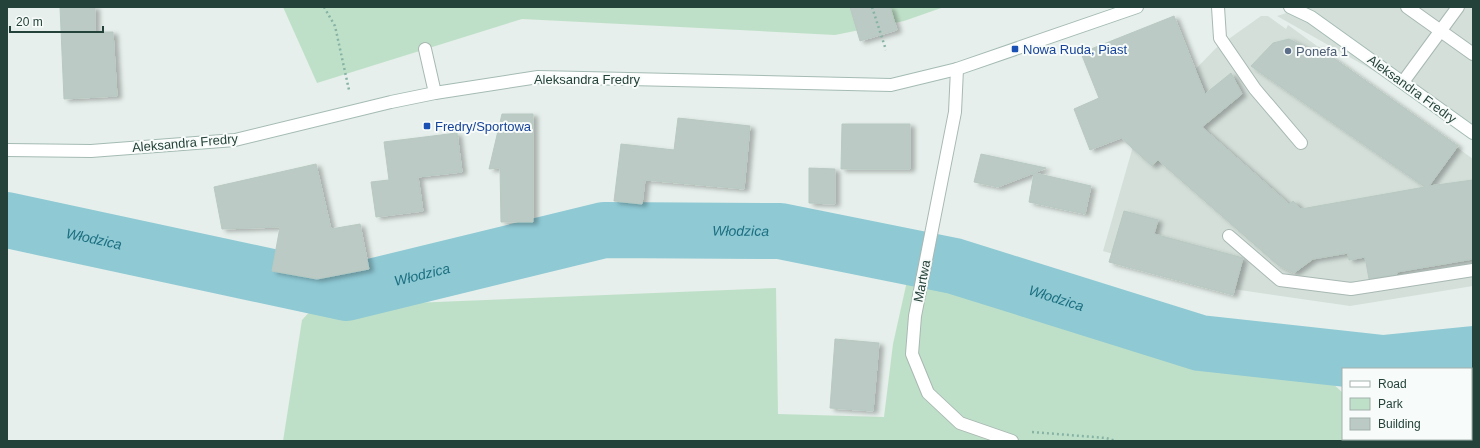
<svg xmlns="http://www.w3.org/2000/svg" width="1480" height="448" viewBox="0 0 1480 448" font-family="Helvetica,sans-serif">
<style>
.built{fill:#d4dfda}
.green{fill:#bfe0c8}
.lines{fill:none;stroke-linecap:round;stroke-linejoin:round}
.river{stroke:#8ec9d4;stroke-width:56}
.building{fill:#bbcac4;stroke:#b8c9c2;filter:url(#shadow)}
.lane-casing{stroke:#a8b8b2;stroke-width:14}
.street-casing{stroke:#a8b8b2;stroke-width:14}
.secondary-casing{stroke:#a4bbb3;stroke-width:14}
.path{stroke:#86b3a5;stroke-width:2.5;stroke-dasharray:2 3;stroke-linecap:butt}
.lane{stroke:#fff;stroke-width:12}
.street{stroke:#fff;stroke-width:12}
.secondary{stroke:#fff;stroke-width:12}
.transit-dot{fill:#1a4fb4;stroke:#f7fbf9;stroke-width:1.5}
.service-dot{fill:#5c6f8a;stroke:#f7fbf9;stroke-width:1.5}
.labels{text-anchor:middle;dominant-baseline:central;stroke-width:4;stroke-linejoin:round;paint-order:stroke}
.transit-label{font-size:13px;fill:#164399;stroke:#f7fbf9;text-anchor:start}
.service-label{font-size:13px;fill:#4e5e75;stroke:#f7fbf9;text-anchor:start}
.street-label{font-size:13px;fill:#24423a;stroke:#f7fbf9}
.water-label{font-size:14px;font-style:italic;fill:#1c6f80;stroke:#f7fbf9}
</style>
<defs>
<filter id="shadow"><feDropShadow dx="4.5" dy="2.5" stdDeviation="2" flood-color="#0004"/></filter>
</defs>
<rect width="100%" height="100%" fill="#e6efeb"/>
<g class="built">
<path d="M1306,7H1473V127L1277,16Z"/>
<path d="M1261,16H1268L1286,29L1288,25L1473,159V286L1350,306L1226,288L1103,251L1138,129L1216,48Z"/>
</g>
<g class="green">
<path d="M283,7H944L904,21L835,35L522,19L317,83Z"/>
<path d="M911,263L954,266L1200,343L1383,363L1473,354V441H1420L1418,439H1471V369H1343V380L1330,381L1343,393V439H1394L1396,441H283L302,320L314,307L776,288L778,414L884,417L893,344Z"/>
</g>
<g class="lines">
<path class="river" id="s1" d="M7,220L346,293L604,230L780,231L954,266L1200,343L1383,363L1473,354"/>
</g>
<g class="building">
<path d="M60,7H95V32H113L117,96L64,99Z"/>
<path d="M850,7H890L897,30L860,41Z"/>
<path d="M1174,16L1205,94L1231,73L1242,94L1202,127L1289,204L1293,201L1301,209L1425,187L1251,66L1273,43L1289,39L1314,52L1318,47L1458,146L1429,186L1473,180V259L1397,272V274L1369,279L1365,257L1349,260L1348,253L1313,259L1294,273L1278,265L1158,160L1152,166L1121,138L1090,150L1074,109L1099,98L1081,53Z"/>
<path d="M502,114H533V222H501L500,168L489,169Z"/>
<path d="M678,118L750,126L744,189L645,180L642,204L614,201L621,144L674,150Z"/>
<path d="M842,124H910V169H841Z"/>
<path d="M457,133L462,172L418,177L423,211L376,217L371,182L389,180L384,142Z"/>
<path d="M981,154L1046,168L1035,173L1091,186L1085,214L1029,202L1034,173L998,187L974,182Z"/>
<path d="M316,164L331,229L360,224L369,269L317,279L272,271L280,227L222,229L214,187Z"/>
<path d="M809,168L835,169V204L809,203Z"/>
<path d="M1124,211L1158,220L1154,234L1243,258L1233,295L1109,262Z"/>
<path d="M835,339L879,343L873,411L830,408Z"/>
</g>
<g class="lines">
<g class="lane-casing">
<g id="lane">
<path d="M1218,7L1220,38L1255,89L1301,143"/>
<path d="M1407,7L1473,54"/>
<path d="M425,49L435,93"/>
<path d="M1403,82L1458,7"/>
<path d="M1229,236L1280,280L1351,289L1473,270"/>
</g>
</g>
<g class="street-casing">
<path id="street" d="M957,69L955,112L915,316L912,354L928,393L960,423L1012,441"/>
</g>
<g class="secondary-casing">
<g id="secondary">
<path d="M1290,7L1311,17L1473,133"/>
<path d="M7,150L91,151L235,140L391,102L435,93L538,77L891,85L957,69L1137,7"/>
</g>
</g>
<g class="path">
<path d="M324,7L335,26L349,90"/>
<path d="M872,7L886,50"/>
<path d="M1471,408L1473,407"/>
<path d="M1032,432L1106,438L1116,441"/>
<path d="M1357,441L1362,439"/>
</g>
<use href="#lane" class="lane"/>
<use href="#street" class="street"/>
<use href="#secondary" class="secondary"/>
</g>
<g class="transit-dot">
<rect x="1011" y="45" width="8" height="8" rx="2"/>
<rect x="423" y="122" width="8" height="8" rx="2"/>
</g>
<circle class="service-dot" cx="1288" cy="51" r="4"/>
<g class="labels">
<g class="transit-label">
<text x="1023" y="49">Nowa Ruda, Piast</text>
<text x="435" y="126">Fredry/Sportowa</text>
</g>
<g class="service-label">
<text x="1296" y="51">Ponefa 1</text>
</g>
<g class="street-label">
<text x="587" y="79">Aleksandra Fredry</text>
<text transform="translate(1412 89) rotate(36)">Aleksandra Fredry</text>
<text transform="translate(185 143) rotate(-5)">Aleksandra Fredry</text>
<text transform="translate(922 281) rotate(-79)">Martwa</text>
</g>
<g class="water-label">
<text stroke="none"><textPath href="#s1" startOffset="749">Włodzica</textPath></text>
<text stroke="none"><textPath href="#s1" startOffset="89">Włodzica</textPath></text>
<text stroke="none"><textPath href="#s1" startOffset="425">Włodzica</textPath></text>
<text stroke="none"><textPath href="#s1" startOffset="1073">Włodzica</textPath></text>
</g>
</g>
<rect width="1480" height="448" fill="none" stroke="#24423a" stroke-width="16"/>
<rect x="1342" y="368" width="130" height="72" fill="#f7fbf9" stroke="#a3b1ad"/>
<rect x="1350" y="381" width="20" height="6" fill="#ffffff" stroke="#a3b1ad"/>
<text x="1378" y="388" font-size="12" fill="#24423a">Road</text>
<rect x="1350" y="398" width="20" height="12" fill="#bfe0c8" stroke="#a3b1ad"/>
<text x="1378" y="408" font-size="12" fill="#24423a">Park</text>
<rect x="1350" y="418" width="20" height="12" fill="#bbcac4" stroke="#a3b1ad"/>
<text x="1378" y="428" font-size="12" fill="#24423a">Building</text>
<path d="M10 26v6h93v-6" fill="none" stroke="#24423a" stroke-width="2"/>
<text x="16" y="26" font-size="12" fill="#24423a" stroke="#f7fbf9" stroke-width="3" paint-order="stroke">20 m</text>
</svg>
